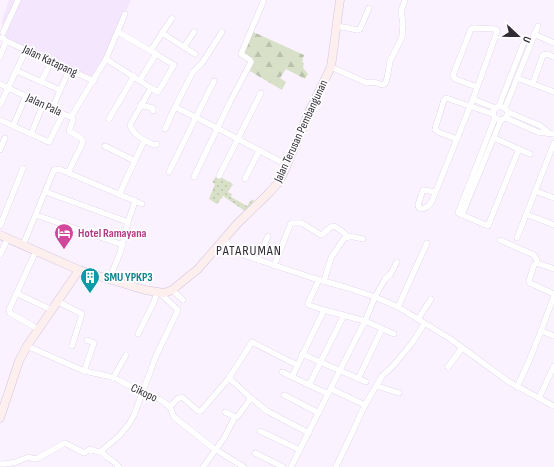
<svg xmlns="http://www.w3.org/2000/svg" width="554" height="467" viewBox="0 0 554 467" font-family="'Sofia Sans Condensed',sans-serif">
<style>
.built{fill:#f4e6fd}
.grass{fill:url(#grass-dots)}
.forest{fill:url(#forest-firs)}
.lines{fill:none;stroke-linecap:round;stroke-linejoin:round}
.street-casing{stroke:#d5c3e1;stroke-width:6}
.secondary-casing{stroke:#d5c3e1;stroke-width:9}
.street{stroke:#fff;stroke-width:5.5}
.secondary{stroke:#fcefee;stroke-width:8}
.labels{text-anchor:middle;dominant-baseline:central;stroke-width:3.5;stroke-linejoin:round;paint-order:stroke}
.street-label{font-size:12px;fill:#312a35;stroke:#fff}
.hotel-label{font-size:12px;font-weight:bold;fill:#b23c85;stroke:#fff;text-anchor:start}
.culture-label{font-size:12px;font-weight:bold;fill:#0d838f;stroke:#fff;text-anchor:start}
.quarter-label{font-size:14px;letter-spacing:1px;fill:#312a35;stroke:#fff}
</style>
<defs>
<pattern id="grass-dots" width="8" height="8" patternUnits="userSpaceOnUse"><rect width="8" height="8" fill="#d8e1c7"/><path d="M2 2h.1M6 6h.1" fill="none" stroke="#bac1ac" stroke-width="1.8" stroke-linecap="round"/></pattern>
<pattern id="forest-firs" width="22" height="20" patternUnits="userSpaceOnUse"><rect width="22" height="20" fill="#d8e1c7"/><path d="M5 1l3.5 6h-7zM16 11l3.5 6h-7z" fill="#bac1ac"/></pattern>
</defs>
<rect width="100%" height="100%" fill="#faf3ff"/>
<path class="built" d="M9,0H131L111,45L93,78L0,36L3,25L1,23Z"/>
<path class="grass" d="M217,175L233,184L228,192L232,194L231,197L247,206L252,199L256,204L245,211L223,196L217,204L209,199L215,184L212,182Z"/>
<path class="forest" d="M251,31L304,55L302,62L304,63L303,68L308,74L305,79L286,69L280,78L286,82L282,90L250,71L254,62L242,54Z"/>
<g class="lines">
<g class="street-casing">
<g id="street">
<path d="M337,26L358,30L360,29L369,8"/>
<path d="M118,32L156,54L140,80"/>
<path d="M222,32L202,63L193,72L175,107L217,128L287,165"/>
<path d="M3,33L18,0"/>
<path d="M162,33L195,54"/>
<path d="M534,34L554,43"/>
<path d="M0,38H3L6,41L94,81"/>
<path d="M184,47L194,32"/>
<path d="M151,50L172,18"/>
<path d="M0,57L6,41"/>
<path d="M106,59L125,14"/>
<path d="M250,60L241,54L264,0"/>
<path d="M331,67L367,83L374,82L382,85L385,84L387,78L390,61L402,37L403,24L401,11L405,0"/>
<path d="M17,71L60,90"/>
<path d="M517,78L554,92"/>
<path d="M41,82L51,62"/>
<path d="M533,83L543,55L548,54L554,57"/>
<path d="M0,84L63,114L71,117L106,59L151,88L130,125C133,135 145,141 154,145L157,144"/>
<path d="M151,88L158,92L174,65L156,54"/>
<path d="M473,99L495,108"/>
<path d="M0,105L26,50"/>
<path d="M140,105L153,108V111"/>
<path d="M499,106L524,42L526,41L531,43"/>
<path d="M505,108L538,26"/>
<path d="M52,109L69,70"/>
<path d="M508,112L541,126L548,132"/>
<path d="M495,118L501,120L506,118L508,112L505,108L499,106L494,110L493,114L495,118L458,213L488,226L519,149"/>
<path d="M506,118L538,132L554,134"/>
<path d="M109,119L134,76"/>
<path d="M0,120L49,142L63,114"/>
<path d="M13,126L26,96"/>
<path d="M165,129L175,107"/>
<path d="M31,134L43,105"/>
<path d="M494,138L530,154"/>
<path d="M457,139L438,132L435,129L444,100L446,98L493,114"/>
<path d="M105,146L135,161"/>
<path d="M0,150L5,138"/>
<path d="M169,172L214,81"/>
<path d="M68,173L83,142L81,138L69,131L73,120L72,117"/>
<path d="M219,176L261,93"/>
<path d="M194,177L230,102L251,62"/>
<path d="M245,179L259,151"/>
<path d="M535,191L554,198"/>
<path d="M46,192L128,222"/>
<path d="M436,192L423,190L418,205L419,208C424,210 430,206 432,201L473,99L497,32V30L495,29L473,28L471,29L453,75L455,79L477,87"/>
<path d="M119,195L144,141"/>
<path d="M135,201L142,204"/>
<path d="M526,214L554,225"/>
<path d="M36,215L123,245"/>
<path d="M462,215L501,120"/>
<path d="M0,226L23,168"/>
<path d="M517,238L554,143"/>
<path d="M224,239L231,248L238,253L313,278L348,288L375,297L398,307L449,338L509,382L554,406"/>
<path d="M500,240L534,255L536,258L537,263"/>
<path d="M23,245L54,170L59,169L135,201L128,222L120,253L109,280"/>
<path d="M36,251L9,310L10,313L38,329"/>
<path d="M0,255L8,238"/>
<path d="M258,260L268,236"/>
<path d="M274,266L291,223H302L321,235C326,234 327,227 334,226L343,232L348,237"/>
<path d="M554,269L537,263L534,265L529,281L530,283L554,294"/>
<path d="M319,280L308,303L309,305L324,310L365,321L394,334"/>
<path d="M324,281L331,258L343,240C348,234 357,238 363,239"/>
<path d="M172,290L183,300"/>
<path d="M16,293L52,310"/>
<path d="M554,296L541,331L554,336"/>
<path d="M57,301L82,314L72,346"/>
<path d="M398,307L427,243"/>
<path d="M418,319L431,299"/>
<path d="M138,334L154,302L157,293"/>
<path d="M27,346L84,371L108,376L119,380L142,393L161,400L170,407L174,417L213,448L244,467"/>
<path d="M302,354L366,382"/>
<path d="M448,367L462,348"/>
<path d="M84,371L94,343L87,340"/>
<path d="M282,372L328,394"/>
<path d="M292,377L324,310"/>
<path d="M113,378L126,355"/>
<path d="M229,378L251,398"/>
<path d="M358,379L382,329"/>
<path d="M309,385L344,315"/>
<path d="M377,386L399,393"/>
<path d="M517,387L529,361L541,331"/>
<path d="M331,389L365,405L336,467"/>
<path d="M284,395L319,413"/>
<path d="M539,398L554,366"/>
<path d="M365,405L382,376L393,366L412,343L424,324"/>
<path d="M170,407L177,399L182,397L198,411H201L229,378L252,342L297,365"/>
<path d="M225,412L235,417L238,416L251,398L267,411L309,433"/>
<path d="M260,431L300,450"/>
<path d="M255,453L283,467"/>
<path d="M0,464H5L16,462L29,457L34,459L38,458L65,443L84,453L90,449L98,452H101"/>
<path d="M119,467C114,460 104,457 101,451L119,436L129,424L134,415L156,356L178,310L161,294"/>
<path d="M203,467L224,438L235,417"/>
<path d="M291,467L340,370L365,321L375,297L385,279L390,275L397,262"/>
</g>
</g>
<g class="secondary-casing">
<g id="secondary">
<path d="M0,235L79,270L145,290L164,293L172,290L198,269L237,224L268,194L278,183L283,174L310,110L331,67L340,0"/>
<path d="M0,418L19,361L27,346L79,270"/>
</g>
</g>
<use href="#street" class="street"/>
<use href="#secondary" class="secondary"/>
</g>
<defs>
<g id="hotel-pin" transform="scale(1)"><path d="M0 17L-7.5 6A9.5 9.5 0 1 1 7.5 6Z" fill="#d1479c" stroke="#fff"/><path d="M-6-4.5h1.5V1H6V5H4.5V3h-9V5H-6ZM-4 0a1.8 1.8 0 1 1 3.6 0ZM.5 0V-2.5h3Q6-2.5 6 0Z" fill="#fff"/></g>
<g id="building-pin" transform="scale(1)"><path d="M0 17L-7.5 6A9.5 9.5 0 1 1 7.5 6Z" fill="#0f9aa8" stroke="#fff"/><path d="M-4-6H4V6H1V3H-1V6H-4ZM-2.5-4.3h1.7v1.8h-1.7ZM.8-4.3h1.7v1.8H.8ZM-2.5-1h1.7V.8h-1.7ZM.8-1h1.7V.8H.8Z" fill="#fff"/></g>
</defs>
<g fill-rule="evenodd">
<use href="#hotel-pin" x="64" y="233"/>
<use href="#building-pin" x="90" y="277"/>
</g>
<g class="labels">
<g class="street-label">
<text transform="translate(50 61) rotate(25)">Jalan Katapang</text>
<text transform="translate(44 105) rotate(25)">Jalan Pala</text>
<text transform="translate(301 131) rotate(-65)">Jalan Terusan Pembangunan</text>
<text transform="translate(144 393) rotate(25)">Cikopo</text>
</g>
<g class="hotel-label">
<text x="78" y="233">Hotel Ramayana</text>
</g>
<g class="culture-label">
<text x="104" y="277">SMU YPKP3</text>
</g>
<g class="quarter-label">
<text x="249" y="250">PATARUMAN</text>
</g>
</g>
<g transform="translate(518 36) rotate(112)" stroke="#ffffff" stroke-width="3" paint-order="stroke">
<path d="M0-3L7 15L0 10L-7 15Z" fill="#312a35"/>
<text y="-6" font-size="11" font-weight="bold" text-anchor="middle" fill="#312a35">U</text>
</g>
</svg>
